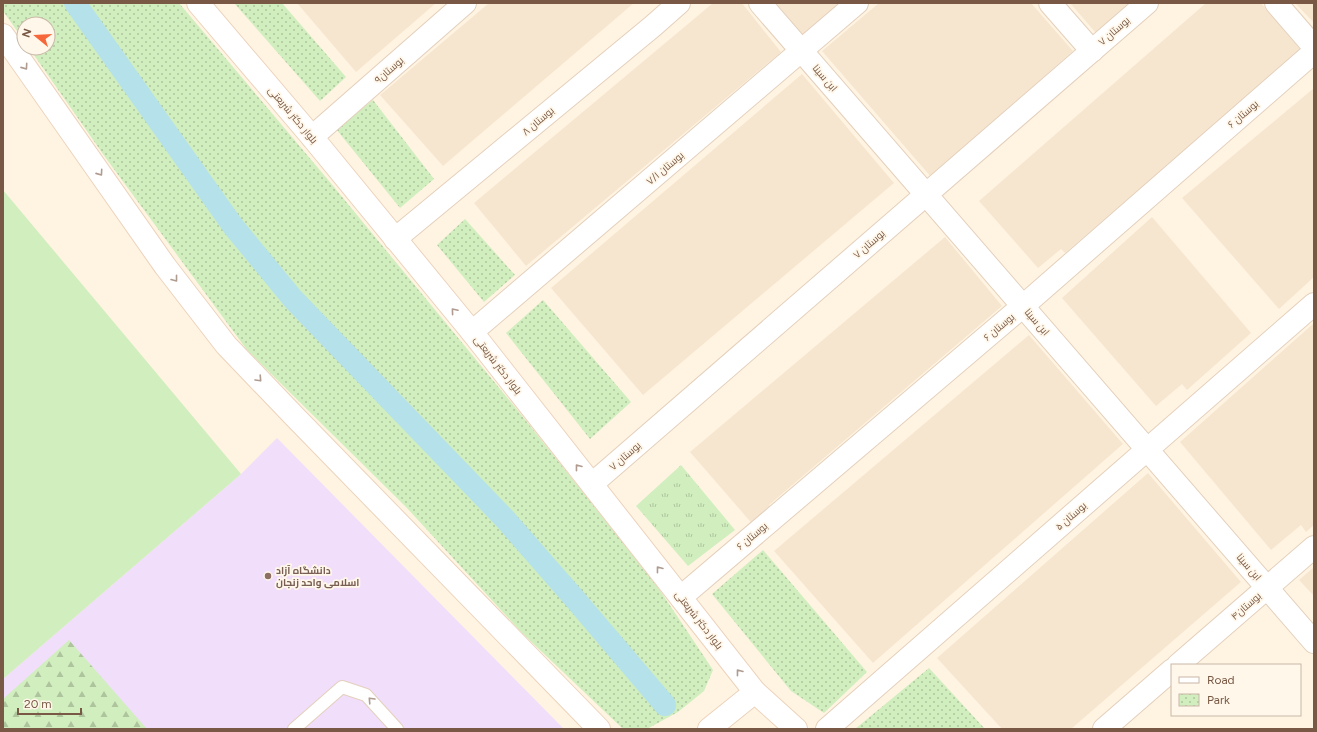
<svg xmlns="http://www.w3.org/2000/svg" width="1317" height="732" viewBox="0 0 1317 732" font-family="Figtree,Cairo,sans-serif">
<style>
.residential{fill:#f7e6cf}
.education{fill:#f1defb}
.grass{fill:url(#grass-tufts)}
.forest{fill:url(#forest-firs)}
.park{fill:url(#park-dots)}
.pitch{fill:#d1eebf}
.lines{fill:none;stroke-linecap:round;stroke-linejoin:round}
.canal{stroke:#b4e1ea;stroke-width:22}
.service-casing{stroke:#e4d0bc;stroke-width:14}
.minor-casing{stroke:#e4d0bc;stroke-width:24}
.tertiary-casing{stroke:#e4d0bc;stroke-width:24}
.secondary-casing{stroke:#ecd3bc;stroke-width:24}
.service{stroke:#fff;stroke-width:12}
.minor{stroke:#fff;stroke-width:22}
.tertiary{stroke:#fff;stroke-width:22}
.secondary{stroke:#fff;stroke-width:22}
.oneway{stroke:#af9b8f}
.education-dot{fill:#8d6e63;stroke:#fff7ea;stroke-width:1.5}
.labels{text-anchor:middle;dominant-baseline:central;stroke-width:3.5;stroke-linejoin:round;paint-order:stroke}
.street-label{font-size:10px;fill:#795945;stroke:#fff7ea}
.education-label{font-size:10px;font-weight:bold;fill:#785e54;stroke:#fff7ea;text-anchor:start}
</style>
<defs>
<pattern id="grass-tufts" width="24" height="20" patternUnits="userSpaceOnUse"><rect width="24" height="20" fill="#d1eebf"/><path d="M3 7l-1-3M5 7V3M7 7l1-3M15 17l-1-3M17 17v-4M19 17l1-3" fill="none" stroke="#aec49d"/></pattern>
<pattern id="forest-firs" width="22" height="20" patternUnits="userSpaceOnUse"><rect width="22" height="20" fill="#d1eebf"/><path d="M5 1l3.5 6h-7zM16 11l3.5 6h-7z" fill="#aec49d"/></pattern>
<pattern id="park-dots" width="8" height="8" patternUnits="userSpaceOnUse"><rect width="8" height="8" fill="#d1eebf"/><path d="M2 2h.1M6 6h.1" fill="none" stroke="#aec49d" stroke-width="1.8" stroke-linecap="round"/></pattern>
</defs>
<rect width="100%" height="100%" fill="#fff4e2"/>
<g class="residential">
<path d="M297,3H436L356,72Z"/>
<path d="M489,3H634L443,166L380,95Z"/>
<path d="M713,3H742L781,52L526,266L474,203Z"/>
<path d="M776,3H841L802,36Z"/>
<path d="M879,3H1031L1073,51L931,177L822,51Z"/>
<path d="M1070,3H1130L1096,33Z"/>
<path d="M1206,3H1261L1301,50L1065,253L1061,249L1038,268L979,201Z"/>
<path d="M1295,3H1314V23Z"/>
<path d="M802,74L894,183L643,395L551,288Z"/>
<path d="M1314,88V277L1279,309L1182,198Z"/>
<path d="M1152,217L1251,333L1187,390L1182,384L1156,406L1062,298Z"/>
<path d="M945,237L1002,306L769,505L775,512L755,527L690,452Z"/>
<path d="M1314,323V525L1306,532L1301,525L1271,550L1180,442Z"/>
<path d="M1029,335L1123,444L873,663L774,551Z"/>
<path d="M1148,473L1241,582L1071,729H1002L937,658Z"/>
<path d="M1314,567V596L1299,580Z"/>
</g>
<path class="education" d="M277,438L564,729H3V679L241,474Z"/>
<path class="grass" d="M681,465L735,530L688,566L636,506Z"/>
<path class="forest" d="M69,640L147,729H3V699Z"/>
<g class="park">
<path d="M3,3H179L329,181L515,407L653,580L713,670L704,691L678,712L647,729H623L522,633L406,507L247,350L105,157L29,48H48V24H24V41L3,11Z"/>
<path d="M234,3H282L346,77L320,101Z"/>
<path d="M373,100L434,179L400,208L336,129Z"/>
<path d="M465,219L515,275L484,302L437,245Z"/>
<path d="M543,300L631,402L590,439L506,333Z"/>
<path d="M763,550L867,672L824,713L791,691L712,594Z"/>
<path d="M929,668L985,729H855Z"/>
</g>
<path class="pitch" d="M3,190L241,474L3,679Z"/>
<g class="lines">
<path class="canal" d="M75,3L233,226L293,299L505,519L574,598L665,705"/>
<g class="service-casing">
<path id="service" d="M294,729L342,687L366,695L397,729"/>
</g>
<g class="minor-casing">
<g id="minor">
<path d="M1050,3L1092,51"/>
<path d="M1276,3L1314,47"/>
<path d="M312,137L465,3"/>
<path d="M395,239L653,26L679,3"/>
<path d="M472,332L857,3"/>
<path d="M681,597L1023,306L1314,52"/>
<path d="M1178,665L1314,547"/>
<path d="M827,729L1314,304"/>
<path d="M1104,729L1172,670"/>
</g>
</g>
<g class="tertiary-casing">
<g id="tertiary">
<path d="M760,3L1314,642"/>
<path d="M592,484L1147,3"/>
</g>
</g>
<g class="secondary-casing">
<g id="secondary">
<path d="M198,3L312,137L472,332L755,692L796,729"/>
<path d="M3,35L165,266L226,345L295,417L599,729"/>
<path d="M709,729L755,692"/>
</g>
</g>
<use href="#service" class="service"/>
<use href="#minor" class="minor"/>
<use href="#tertiary" class="tertiary"/>
<use href="#secondary" class="secondary"/>
</g>
<defs><path id="oneway-chevron" d="M-2-3.5L2.5 0L-2 3.5" fill="none" stroke-width="1.6" stroke-linecap="round" stroke-linejoin="round"/></defs>
<g class="oneway">
<use href="#oneway-chevron" transform="translate(25 67) rotate(55)"/>
<use href="#oneway-chevron" transform="translate(100 173) rotate(55)"/>
<use href="#oneway-chevron" transform="translate(175 279) rotate(52)"/>
<use href="#oneway-chevron" transform="translate(454 311) rotate(-130)"/>
<use href="#oneway-chevron" transform="translate(259 379) rotate(47)"/>
<use href="#oneway-chevron" transform="translate(578 467) rotate(-128)"/>
<use href="#oneway-chevron" transform="translate(659 569) rotate(-128)"/>
<use href="#oneway-chevron" transform="translate(739 672) rotate(-128)"/>
<use href="#oneway-chevron" transform="translate(371 700) rotate(-133)"/>
</g>
<circle class="education-dot" cx="268" cy="576" r="4"/>
<g class="labels">
<g class="street-label">
<text transform="translate(1114 31) rotate(-41)">بوستان ۷</text>
<text transform="translate(389 70) rotate(-41)">بوستان۹</text>
<text transform="translate(825 78) rotate(49)">ابن سینا</text>
<text transform="translate(1243 114) rotate(-41)">بوستان ۶</text>
<text transform="translate(293 115) rotate(50)">بلوار دکتر شریعتی</text>
<text transform="translate(538 121) rotate(-40)">بوستان ۸</text>
<text transform="translate(665 168) rotate(-40)">بوستان ۷/۱</text>
<text transform="translate(869 244) rotate(-41)">بوستان ۷</text>
<text transform="translate(1037 322) rotate(49)">ابن سینا</text>
<text transform="translate(999 327) rotate(-40)">بوستان ۶</text>
<text transform="translate(498 365) rotate(52)">بلوار دکتر شریعتی</text>
<text transform="translate(625 456) rotate(-41)">بوستان ۷</text>
<text transform="translate(1071 516) rotate(-41)">بوستان ۵</text>
<text transform="translate(752 536) rotate(-40)">بوستان ۶</text>
<text transform="translate(1249 567) rotate(49)">ابن سینا</text>
<text transform="translate(1246 606) rotate(-41)">بوستان۴</text>
<text transform="translate(699 620) rotate(52)">بلوار دکتر شریعتی</text>
</g>
<g class="education-label">
<text x="276" y="570">دانشگاه آزاد<tspan x="276" dy="12">اسلامی واحد زنجان</tspan></text>
</g>
</g>
<rect width="1317" height="732" fill="none" stroke="#795945" stroke-width="8"/>
<rect x="1171" y="664" width="130" height="52" fill="#fff7ea" stroke="#c9b8a8"/>
<rect x="1179" y="677" width="20" height="6" fill="#ffffff" stroke="#c9b8a8"/>
<text x="1207" y="684" font-size="12" fill="#795945">Road</text>
<rect x="1179" y="694" width="20" height="12" fill="url(#park-dots)" stroke="#c9b8a8"/>
<text x="1207" y="704" font-size="12" fill="#795945">Park</text>
<g transform="translate(36 36) rotate(288)"><circle r="19" fill="#fff7ea" stroke="#c9b8a8"/>
<path d="M0-3L7 15L0 10L-7 15Z" fill="#f6673a"/>
<text y="-6" font-size="11" font-weight="bold" text-anchor="middle" fill="#795945">N</text>
</g>
<path d="M18 708v6h63v-6" fill="none" stroke="#795945" stroke-width="2"/>
<text x="24" y="708" font-size="12" fill="#795945" stroke="#fff7ea" stroke-width="3" paint-order="stroke">20 m</text>
</svg>
